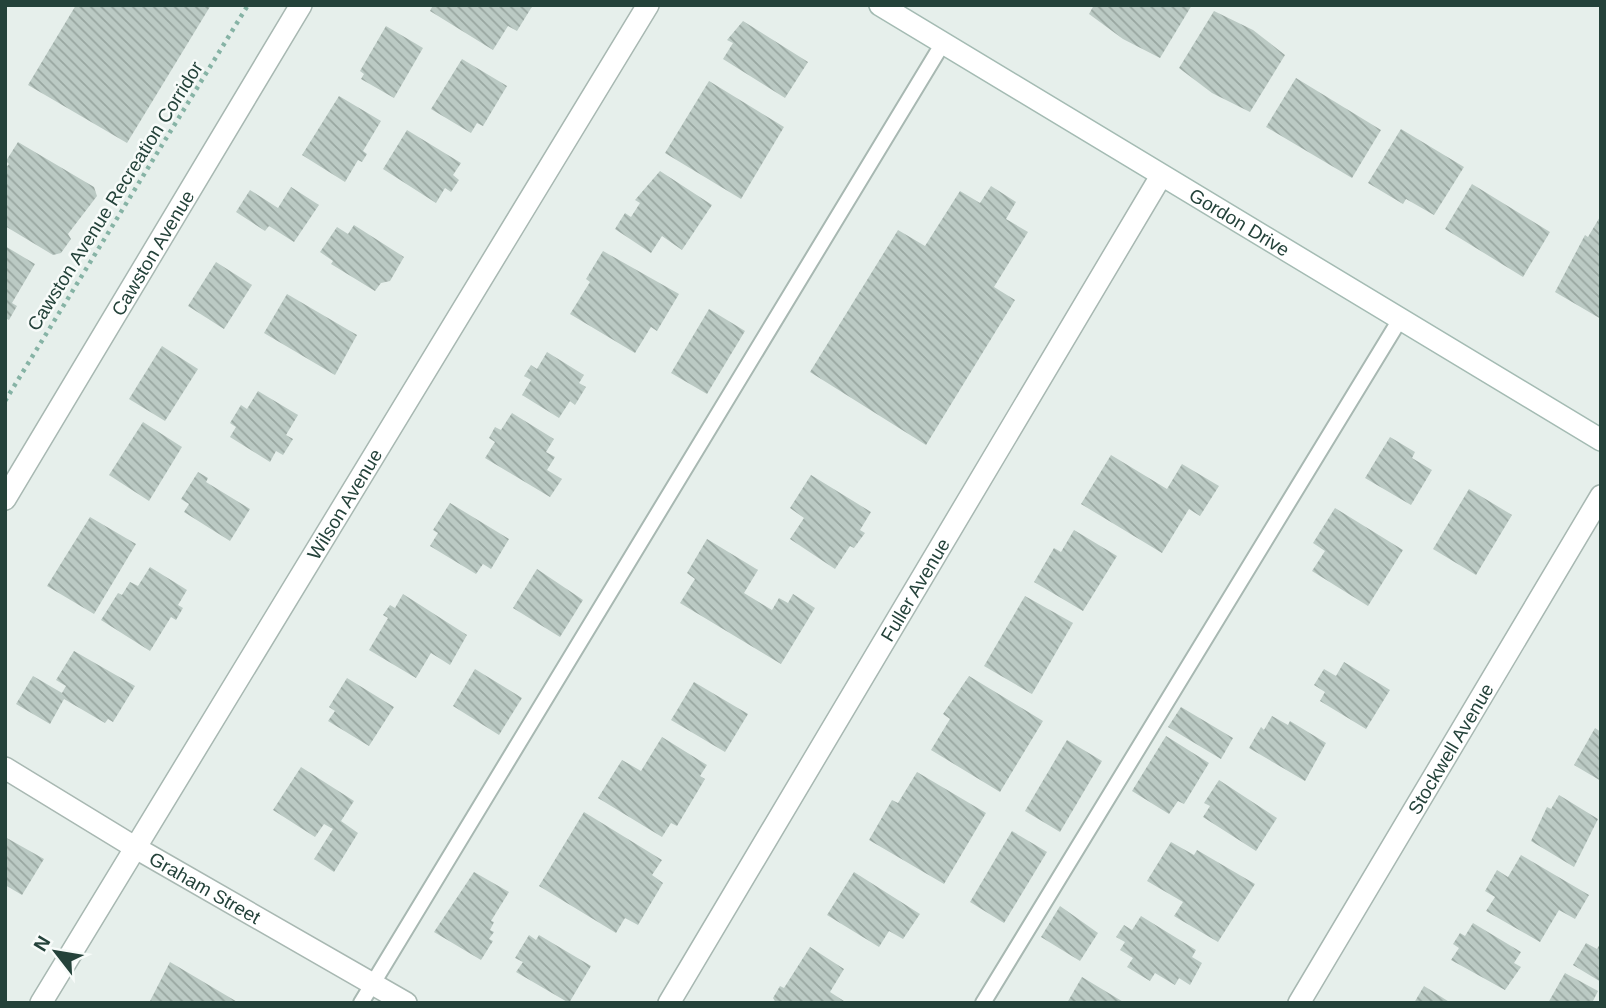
<svg xmlns="http://www.w3.org/2000/svg" width="1606" height="1008" viewBox="0 0 1606 1008" font-family="Arial,sans-serif">
<style>
.building{fill:url(#building-back-hatch)}
.lines{fill:none;stroke-linecap:round;stroke-linejoin:round}
.service-casing{stroke:#a8b8b2;stroke-width:18}
.minor-casing{stroke:#a8b8b2;stroke-width:24}
.secondary-casing{stroke:#a4bbb3;stroke-width:24}
.path{stroke:#86b3a5;stroke-width:4.5;stroke-dasharray:3.5 5;stroke-linecap:butt}
.service{stroke:#fff;stroke-width:14}
.minor{stroke:#fff;stroke-width:21}
.secondary{stroke:#fff;stroke-width:21}
.labels{text-anchor:middle;dominant-baseline:central;stroke-width:5;stroke-linejoin:round;paint-order:stroke}
.street-label{font-size:19px;fill:#24423a;stroke:#f7fbf9}
</style>
<defs>
<pattern id="building-back-hatch" width="6" height="6" patternUnits="userSpaceOnUse" patternTransform="scale(1.75)"><rect width="6" height="6" fill="#bbcac4"/><path d="M-1 5l2 2M0 0l6 6M5-1l2 2" fill="none" stroke="#98a6a0"/></pattern>
</defs>
<rect width="100%" height="100%" fill="#e6efeb"/>
<g class="building">
<path d="M76,5H211L127,143L28,85Z"/>
<path d="M433,5H533L517,31L508,26L493,50L430,11Z"/>
<path d="M1094,5H1192L1160,58L1123,39L1089,14Z"/>
<path d="M1214,11L1253,30L1285,55L1250,112L1212,93L1179,68Z"/>
<path d="M743,21L808,62L785,98L723,59L733,43L727,40Z"/>
<path d="M386,26L423,48L394,98L361,79L364,74L360,71Z"/>
<path d="M462,59L507,86L483,126L477,123L471,133L431,109Z"/>
<path d="M1296,78L1381,130L1352,178L1266,127Z"/>
<path d="M709,81L784,127L741,199L665,153Z"/>
<path d="M339,96L381,121L363,151L367,154L362,162L358,160L345,182L302,155Z"/>
<path d="M1401,129L1464,167L1434,215L1406,199L1403,204L1368,183Z"/>
<path d="M407,130L461,163L453,175L459,180L451,192L445,188L436,203L383,169Z"/>
<path d="M18,142L94,187L97,196L68,234L71,239L61,253L53,255L5,226V169L9,164L6,161Z"/>
<path d="M660,171L712,205L682,250L662,236L651,253L615,229L625,213L631,217L640,203L635,200Z"/>
<path d="M1472,184L1550,232L1523,277L1445,229Z"/>
<path d="M991,186L1016,202L1006,219L1028,232L994,287L1015,300L926,445L810,372L898,230L925,246L960,191L980,203Z"/>
<path d="M291,187L319,205L294,242L269,226L265,231L236,212L250,190L278,208Z"/>
<path d="M1601,215V319L1555,292L1585,235L1588,237Z"/>
<path d="M354,225L404,257L390,281L381,283L375,291L331,264L333,261L320,252L337,227L348,234Z"/>
<path d="M5,246L35,264L12,303L17,306L9,320L5,318Z"/>
<path d="M603,251L679,294L657,331L651,327L635,353L570,314L590,282L586,279Z"/>
<path d="M216,262L252,285L224,329L188,306Z"/>
<path d="M287,294L357,335L335,375L264,333Z"/>
<path d="M709,309L745,331L707,394L671,373Z"/>
<path d="M162,346L198,369L165,421L129,399Z"/>
<path d="M547,352L584,375L579,383L586,387L575,405L570,401L559,418L522,395L531,380L524,376L531,365L537,369Z"/>
<path d="M258,391L298,415L286,435L293,439L283,455L276,451L270,462L230,437L236,427L230,423L241,405L247,409Z"/>
<path d="M512,413L554,439L546,452L555,457L547,470L562,479L550,497L485,458L495,442L489,438L495,427L501,430Z"/>
<path d="M143,422L182,447L149,501L109,475Z"/>
<path d="M1390,437L1415,452L1412,458L1432,470L1411,505L1365,478Z"/>
<path d="M1111,455L1167,489L1182,464L1219,486L1200,516L1189,509L1162,553L1081,504Z"/>
<path d="M198,472L208,478L206,482L250,509L230,541L184,512L189,504L181,499Z"/>
<path d="M811,475L871,512L860,530L865,533L854,548L850,546L835,569L790,539L804,518L790,508Z"/>
<path d="M1469,489L1512,515L1476,575L1433,549Z"/>
<path d="M450,503L509,539L491,569L483,564L476,574L430,546L438,533L433,530Z"/>
<path d="M1335,508L1403,550L1368,606L1312,571L1325,551L1313,543Z"/>
<path d="M90,517L136,544L94,614L47,586Z"/>
<path d="M1074,530L1117,556L1083,611L1034,582L1054,548L1061,552Z"/>
<path d="M707,539L758,570L744,593L772,610L779,598L788,603L793,594L815,608L781,664L680,603L695,579L687,573Z"/>
<path d="M150,567L187,590L178,605L183,608L176,620L171,617L150,651L101,620L118,593L122,595L130,582L138,586Z"/>
<path d="M537,569L583,600L560,637L513,608Z"/>
<path d="M403,594L467,635L450,665L431,653L416,678L369,650L388,618L383,615L390,605L395,608Z"/>
<path d="M1025,596L1073,623L1032,694L984,666Z"/>
<path d="M74,651L135,686L113,722L108,719L105,723L64,699L50,724L16,704L33,676L62,693L66,686L56,680Z"/>
<path d="M1344,662L1390,690L1366,729L1320,701L1325,692L1314,685L1324,669L1336,676Z"/>
<path d="M475,669L522,698L499,735L453,706Z"/>
<path d="M969,676L1043,721L1000,792L931,750L950,719L943,714Z"/>
<path d="M347,678L394,707L369,746L328,721L335,711L329,707Z"/>
<path d="M694,682L748,714L725,752L671,720Z"/>
<path d="M1181,707L1233,738L1221,759L1168,727Z"/>
<path d="M1272,716L1288,725L1290,721L1326,743L1305,781L1249,748L1261,727L1264,730Z"/>
<path d="M1595,728L1601,732V781L1574,765Z"/>
<path d="M1166,736L1209,763L1184,804L1178,801L1169,814L1132,791Z"/>
<path d="M662,737L707,765L700,776L705,779L677,826L671,823L662,837L598,798L622,760L641,771Z"/>
<path d="M1067,740L1102,761L1060,832L1025,811Z"/>
<path d="M301,767L354,801L341,821L358,833L334,872L314,859L333,829L324,824L315,837L273,810Z"/>
<path d="M917,772L986,813L944,884L869,840L892,800L898,803Z"/>
<path d="M1219,780L1277,818L1256,851L1203,817L1210,806L1204,803Z"/>
<path d="M1559,795L1598,819L1574,867L1531,841L1547,807L1551,809Z"/>
<path d="M584,812L662,860L652,875L663,883L638,925L625,918L616,933L539,886Z"/>
<path d="M1012,831L1047,852L1004,923L970,902Z"/>
<path d="M5,837L44,859L22,895L5,885Z"/>
<path d="M1171,842L1194,855L1197,850L1255,884L1218,942L1174,916L1183,902L1147,881Z"/>
<path d="M1521,855L1589,895L1575,919L1559,910L1540,942L1486,911L1495,897L1485,891L1497,870L1508,877Z"/>
<path d="M474,872L509,892L491,921L494,922L490,930L494,932L489,939L493,941L481,960L434,932Z"/>
<path d="M854,872L920,914L903,939L889,931L879,947L827,915Z"/>
<path d="M1060,906L1098,933L1080,961L1041,937Z"/>
<path d="M1141,916L1196,950L1192,957L1202,963L1190,985L1179,978L1175,985L1155,973L1150,981L1127,967L1133,958L1120,950L1125,942L1116,937L1124,925L1132,930Z"/>
<path d="M1473,923L1521,952L1514,963L1521,967L1505,990L1451,960L1459,948L1453,944L1460,933L1465,936Z"/>
<path d="M529,935L536,940L539,935L591,966L569,1003L516,972L523,962L515,958Z"/>
<path d="M1601,942V982L1573,965L1586,943L1597,949Z"/>
<path d="M810,947L844,969L830,992L847,1003H776L773,998L780,986L784,988Z"/>
<path d="M170,962L239,1003H149Z"/>
<path d="M1565,973L1598,991L1592,1003H1548Z"/>
<path d="M1082,977L1125,1003H1067Z"/>
<path d="M1424,986L1451,1003H1414Z"/>
</g>
<g class="lines">
<g class="service-casing">
<g id="service">
<path d="M361,1003L943,43"/>
<path d="M983,1003L1399,321"/>
</g>
</g>
<g class="minor-casing">
<g id="minor">
<path id="s1" d="M5,499L301,5"/>
<path id="s2" d="M5,768L136,848L406,1003"/>
<path id="s3" d="M41,1003L648,5"/>
<path id="s4" d="M669,1003L1161,176"/>
<path id="s5" d="M1299,1003L1601,496"/>
</g>
</g>
<g class="secondary-casing">
<g id="secondary">
<path id="s6" d="M880,5L1601,440"/>
</g>
</g>
<path class="path" d="M5,401L248,5"/>
<use href="#service" class="service"/>
<use href="#minor" class="minor"/>
<use href="#secondary" class="secondary"/>
</g>
<g class="labels">
<g class="street-label">
<text transform="translate(115 196) rotate(-58)">Cawston Avenue Recreation Corridor</text>
<text stroke="none"><textPath href="#s6" startOffset="420">Gordon Drive</textPath></text>
<text stroke="none"><textPath href="#s1" startOffset="287">Cawston Avenue</textPath></text>
<text stroke="none"><textPath href="#s3" startOffset="584">Wilson Avenue</textPath></text>
<text stroke="none"><textPath href="#s4" startOffset="481">Fuller Avenue</textPath></text>
<text stroke="none"><textPath href="#s5" startOffset="296">Stockwell Avenue</textPath></text>
<text stroke="none"><textPath href="#s2" startOffset="233">Graham Street</textPath></text>
</g>
</g>
<rect width="1606" height="1008" fill="none" stroke="#24423a" stroke-width="14"/>
<g transform="translate(56 952) rotate(301)" stroke="#f7fbf9" stroke-width="5" paint-order="stroke">
<path d="M0-5L12 26L0 18L-12 26Z" fill="#24423a"/>
<text y="-10" font-size="19" font-weight="bold" text-anchor="middle" fill="#24423a">N</text>
</g>
</svg>
